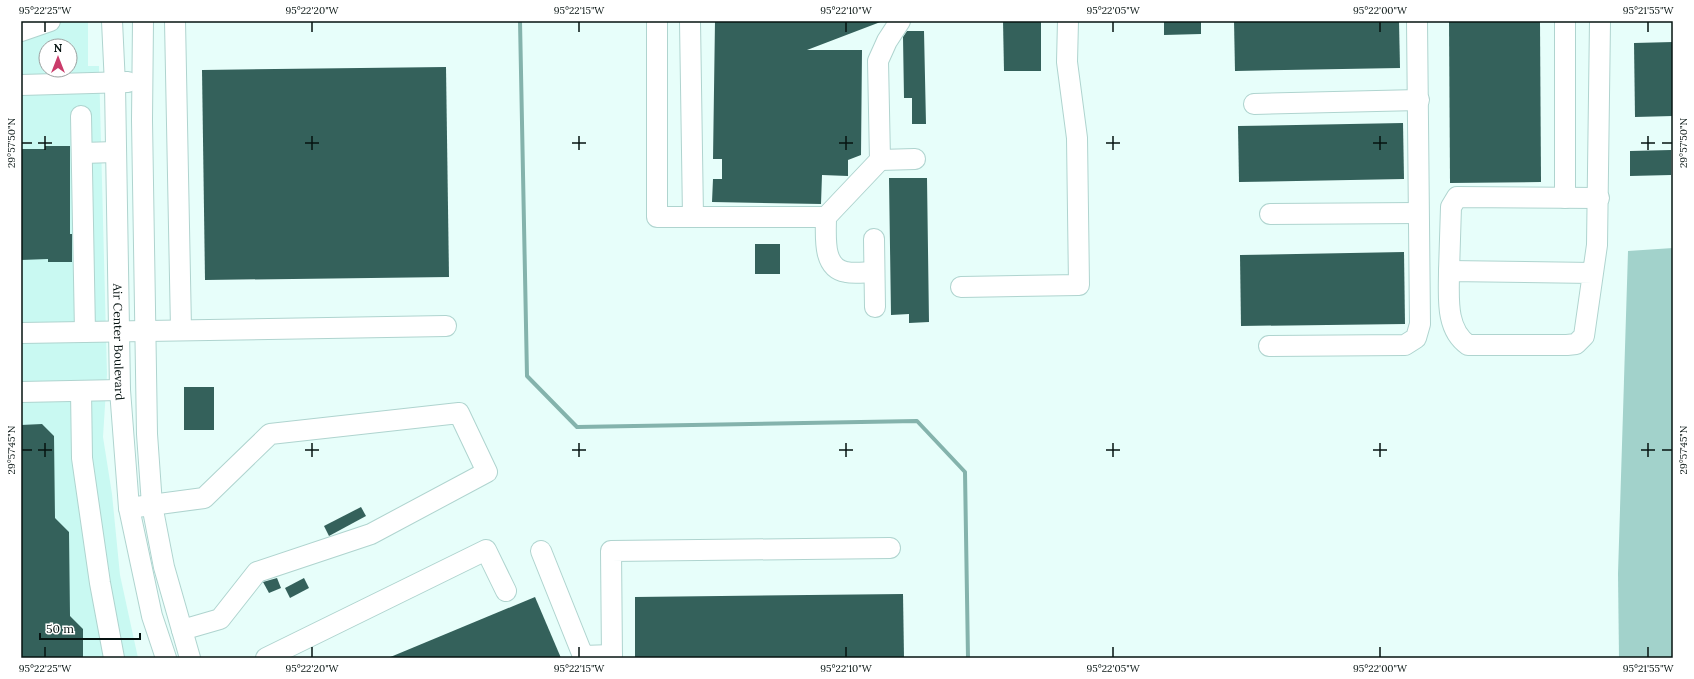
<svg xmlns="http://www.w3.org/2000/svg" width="1694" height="679" viewBox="0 0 1694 679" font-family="Lora,serif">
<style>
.built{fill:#c9f9f2;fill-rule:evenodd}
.forest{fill:#a2d2cb}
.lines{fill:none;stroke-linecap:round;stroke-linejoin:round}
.stream{stroke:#84b3ac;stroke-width:4}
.building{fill:#34615b}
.minor-casing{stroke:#afd4cf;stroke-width:22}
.minor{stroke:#fff;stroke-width:20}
.ticks{fill:none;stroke:#061311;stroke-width:1.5}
.labels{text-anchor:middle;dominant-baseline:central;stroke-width:4;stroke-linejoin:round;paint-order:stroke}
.street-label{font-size:12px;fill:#061311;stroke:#fff}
.neatline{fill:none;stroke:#061311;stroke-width:1.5}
.ticks-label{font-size:10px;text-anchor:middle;fill:#061311}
</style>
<rect width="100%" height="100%" fill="#e7fefa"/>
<path class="built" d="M21,21H88V66H99L107,374L103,437L112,494L120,575L138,658H21ZM46,46H70V70H46Z"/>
<path class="forest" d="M1673,248V658H1619L1618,574L1628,251Z"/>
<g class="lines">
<path class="stream" d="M520,21L527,376L577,427L917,421L965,472L968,658"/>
</g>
<g class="building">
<path d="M715,21H883L807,50H862L861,155L848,160V176L822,175L821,204L712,202L713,179H722V159H713Z"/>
<path d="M1003,21H1041V71H1004Z"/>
<path d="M1164,21H1201V34L1164,35Z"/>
<path d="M1234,21H1399L1400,68L1235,71Z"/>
<path d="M1449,21H1540L1541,182L1450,183Z"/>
<path d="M907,31H924L926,124H912V98H904L903,37Z"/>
<path d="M1673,42V116L1635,117L1634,43Z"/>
<path d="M446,67L449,277L205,280L202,70Z"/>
<path d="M1403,123L1404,179L1239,182L1238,126Z"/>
<path d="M45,146H70V234H72V262H48V259L21,260V149H45Z"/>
<path d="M1671,150V175L1630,176V151Z"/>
<path d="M889,178H927L929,322L909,323V314L891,315Z"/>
<rect x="755" y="244" width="25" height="30"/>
<path d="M1404,252L1405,324L1241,326L1240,255Z"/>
<rect x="184" y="387" width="30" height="43"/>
<path d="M42,424L54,436L55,518L69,532L70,616L83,629V658H21V425Z"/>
<path d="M361,507L366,516L329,536L324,526Z"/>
<path d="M277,578L281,588L269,593L263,582Z"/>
<path d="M304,578L309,588L290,598L285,588Z"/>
<path d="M903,594L904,658H635V597Z"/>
<path d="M535,597L561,658H388Z"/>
</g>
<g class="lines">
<g class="minor-casing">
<g id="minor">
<path id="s1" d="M112,21L115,85L120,390L129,508L152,616L166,658"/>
<path d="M143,21L142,120L147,434L152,505L164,567L190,658"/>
<path d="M175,21L181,329"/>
<path d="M657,21V217H826"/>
<path d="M690,21L693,217"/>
<path d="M1565,21V198"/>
<path d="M21,31L50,21"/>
<path d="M21,85L128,82"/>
<path d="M1254,104L1419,100"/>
<path d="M81,116L85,332"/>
<path d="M82,153L116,152"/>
<path d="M880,160L915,159"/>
<path d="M1270,214L1418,213"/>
<path d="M874,239L875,307"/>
<path d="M1449,271L1451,207L1457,197L1599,198"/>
<path d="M874,272C865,272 855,274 846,272C822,268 826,236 826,217L880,160L878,61L887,41L900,21"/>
<path d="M1593,273L1449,271C1449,296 1445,329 1468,345H1567L1576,344L1584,336L1597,245L1600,21"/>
<path d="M961,287L1079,285L1077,138L1067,62L1068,21"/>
<path d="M21,333L446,326"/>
<path d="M1269,346L1405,345L1416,338L1420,324L1417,21"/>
<path d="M81,391L82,458L100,583L114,658"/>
<path d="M21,392L120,390"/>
<path d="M129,508L204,498L270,434L459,413L487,472L371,534L257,572L220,619L182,630"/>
<path d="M541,551L583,656L612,655"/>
<path d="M266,658L486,550L506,591"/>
<path d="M612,658L611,551L890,548"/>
</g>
</g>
<use href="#minor" class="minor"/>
</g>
<path class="ticks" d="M45,22V32M312,22V32M579,22V32M846,22V32M1113,22V32M1380,22V32M1648,22V32M45,136V150M312,136V150M579,136V150M846,136V150M1113,136V150M1380,136V150M1648,136V150M22,143H32M38,143H52M305,143H319M572,143H586M839,143H853M1106,143H1120M1373,143H1387M1641,143H1655M1662,143H1672M45,443V457M312,443V457M579,443V457M846,443V457M1113,443V457M1380,443V457M1648,443V457M22,450H32M38,450H52M305,450H319M572,450H586M839,450H853M1106,450H1120M1373,450H1387M1641,450H1655M1662,450H1672M45,647V657M312,647V657M579,647V657M846,647V657M1113,647V657M1380,647V657M1648,647V657"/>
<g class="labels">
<g class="street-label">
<text stroke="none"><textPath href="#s1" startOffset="321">Air Center Boulevard</textPath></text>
</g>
</g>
<rect width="1694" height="679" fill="none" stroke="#ffffff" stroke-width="44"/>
<g transform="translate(58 58)"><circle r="19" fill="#ffffff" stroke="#9ba1a0"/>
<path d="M0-3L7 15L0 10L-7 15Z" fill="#ca3c6a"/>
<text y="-6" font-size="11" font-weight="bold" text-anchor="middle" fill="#061311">N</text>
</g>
<path d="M40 633v6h100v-6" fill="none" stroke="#061311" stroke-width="2"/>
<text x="46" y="633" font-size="12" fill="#061311" stroke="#ffffff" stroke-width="3" paint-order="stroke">50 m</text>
<rect x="22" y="22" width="1650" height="635" class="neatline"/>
<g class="ticks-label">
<text x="45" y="14">95°22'25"W</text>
<text x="312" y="14">95°22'20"W</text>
<text x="579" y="14">95°22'15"W</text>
<text x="846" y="14">95°22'10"W</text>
<text x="1113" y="14">95°22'05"W</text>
<text x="1380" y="14">95°22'00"W</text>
<text x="1648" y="14">95°21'55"W</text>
<text transform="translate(11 143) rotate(-90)" y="4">29°57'50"N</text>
<text transform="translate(1683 143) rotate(-90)" y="4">29°57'50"N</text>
<text transform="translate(11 450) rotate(-90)" y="4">29°57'45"N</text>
<text transform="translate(1683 450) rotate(-90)" y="4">29°57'45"N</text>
<text x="45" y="672">95°22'25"W</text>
<text x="312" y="672">95°22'20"W</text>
<text x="579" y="672">95°22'15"W</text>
<text x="846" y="672">95°22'10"W</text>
<text x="1113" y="672">95°22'05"W</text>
<text x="1380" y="672">95°22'00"W</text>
<text x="1648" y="672">95°21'55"W</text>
</g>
</svg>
